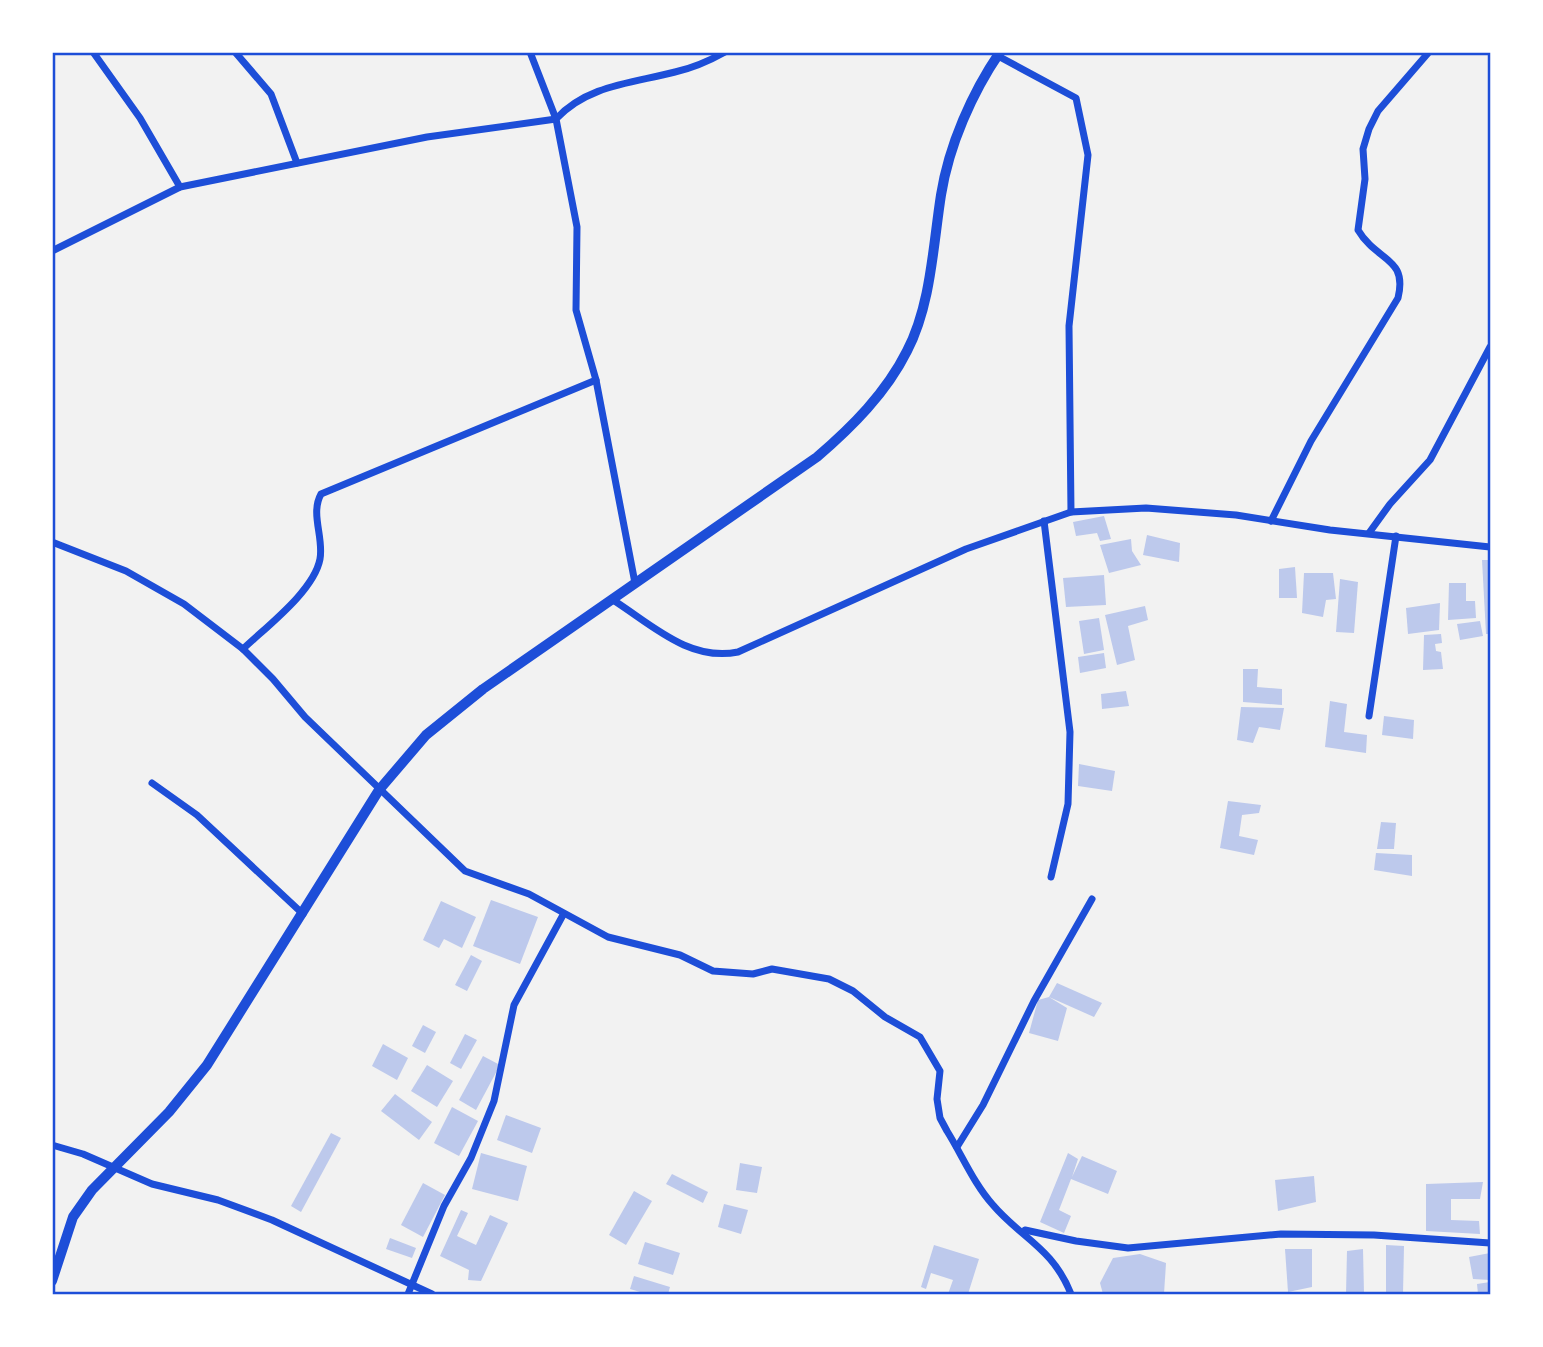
<svg xmlns="http://www.w3.org/2000/svg" width="1543" height="1347" viewBox="0 0 1543 1347" font-family="Commissioner,sans-serif">
<style>
.building{fill:#bdc9ec}
.lines{fill:none;stroke-linecap:round;stroke-linejoin:round}
.minor{stroke:#1d4ed8;stroke-width:7}
.secondary{stroke:#1d4ed8;stroke-width:10}
.neatline{fill:none;stroke:#1d4ed8;stroke-width:2.5}
</style>
<rect width="100%" height="100%" fill="#f2f2f2"/>
<g class="building">
<path d="M1104,516L1111,539L1100,541L1097,533L1076,536L1073,522Z"/>
<path d="M1147,535L1180,543L1179,562L1143,555Z"/>
<path d="M1131,539L1132,551L1141,565L1109,573L1100,545Z"/>
<path d="M1482,560H1490V634H1486Z"/>
<path d="M1295,567L1297,598H1279V569Z"/>
<path d="M1304,573H1333L1336,599L1326,600L1323,617L1302,613Z"/>
<path d="M1104,575L1106,605L1066,607L1063,578Z"/>
<path d="M1340,579L1358,582L1354,633L1336,632Z"/>
<path d="M1449,583H1466V601H1475L1476,618L1448,620Z"/>
<path d="M1440,603L1439,630L1408,634L1406,608Z"/>
<path d="M1145,606L1148,620L1128,626L1135,660L1117,665L1105,615Z"/>
<path d="M1099,618L1104,650L1084,654L1079,621Z"/>
<path d="M1480,621L1483,636L1460,640L1457,624Z"/>
<path d="M1441,634L1442,643L1435,644L1436,651L1441,652L1443,669L1423,670L1424,635Z"/>
<path d="M1104,653L1106,668L1080,673L1078,657Z"/>
<path d="M1243,669H1258L1257,687L1282,689V705L1243,702Z"/>
<path d="M1126,691L1129,706L1102,709L1101,694Z"/>
<path d="M1330,701L1347,704L1344,732L1367,735L1366,753L1325,747Z"/>
<path d="M1241,707L1284,708L1280,730L1259,727L1253,743L1237,740Z"/>
<path d="M1384,716L1414,720L1413,739L1382,735Z"/>
<path d="M1079,764L1115,771L1112,791L1078,786Z"/>
<path d="M1228,801L1261,805L1259,813L1242,815L1239,836L1258,840L1254,855L1220,848Z"/>
<path d="M1381,822L1396,823L1394,849H1377Z"/>
<path d="M1376,853L1412,855V876L1374,870Z"/>
<path d="M491,900L538,917L520,964L473,946Z"/>
<path d="M441,901L476,917L462,948L444,939L439,948L423,940Z"/>
<path d="M471,955L482,961L467,991L455,985Z"/>
<path d="M1057,983L1102,1003L1094,1017L1049,997L1067,1008L1058,1041L1029,1033L1038,1000L1049,997Z"/>
<path d="M423,1025L436,1032L425,1053L412,1046Z"/>
<path d="M465,1034L477,1040L461,1069L450,1063Z"/>
<path d="M383,1044L408,1058L397,1080L372,1066Z"/>
<path d="M483,1056L500,1065L476,1110L459,1100Z"/>
<path d="M427,1065L453,1081L437,1107L411,1091Z"/>
<path d="M395,1094L432,1122L419,1140L381,1111Z"/>
<path d="M452,1107L478,1121L459,1156L434,1143Z"/>
<path d="M506,1115L541,1128L532,1153L497,1140Z"/>
<path d="M331,1133L341,1138L301,1212L291,1206Z"/>
<path d="M481,1153L527,1166L518,1201L472,1189Z"/>
<path d="M1068,1153L1078,1159L1072,1177L1082,1156L1117,1171L1108,1194L1071,1179L1059,1210L1071,1216L1064,1233L1040,1222Z"/>
<path d="M740,1163L762,1167L757,1193L736,1190Z"/>
<path d="M672,1174L708,1192L703,1203L666,1184Z"/>
<path d="M1314,1176L1316,1202L1278,1211L1275,1180Z"/>
<path d="M1483,1182L1480,1199H1451V1220L1479,1221L1480,1234L1426,1231V1184Z"/>
<path d="M423,1183L445,1195L423,1237L401,1225Z"/>
<path d="M634,1191L652,1201L626,1245L609,1235Z"/>
<path d="M724,1204L748,1210L741,1234L718,1227Z"/>
<path d="M461,1210L468,1213L457,1236L476,1245L490,1215L508,1223L481,1281L468,1280L469,1270L440,1256Z"/>
<path d="M390,1238L416,1248L412,1258L386,1249Z"/>
<path d="M645,1242L680,1253L673,1275L638,1264Z"/>
<path d="M934,1245L979,1259L968,1294H948L953,1280L931,1273L926,1289L921,1287Z"/>
<path d="M1386,1245L1404,1246L1403,1294H1386Z"/>
<path d="M1285,1249H1312V1287L1288,1292Z"/>
<path d="M1363,1249L1364,1293L1346,1294L1347,1251Z"/>
<path d="M1490,1253V1280L1473,1279L1469,1257Z"/>
<path d="M1140,1254L1166,1263L1164,1294H1103L1100,1283L1113,1258Z"/>
<path d="M634,1276L670,1287L668,1294H647L630,1289Z"/>
<path d="M1490,1282V1294H1478L1477,1284Z"/>
</g>
<g class="lines">
<g class="minor">
<path d="M93,52L140,118L180,187"/>
<path d="M235,52L271,94L297,163"/>
<path d="M530,52L556,119L577,227L576,310L596,380L635,583"/>
<path d="M998,56L1076,98L1088,155L1069,326L1071,512"/>
<path d="M52,251L180,187L427,137L556,119C587,85 633,83 675,72C693,68 709,61 725,52"/>
<path d="M1044,521L1070,732L1068,804L1051,877"/>
<path d="M1271,521L1311,441L1398,298C1408,257 1377,262 1358,230L1365,179L1363,149L1369,129L1378,111L1429,52"/>
<path d="M1369,533L1390,504L1430,460L1490,347"/>
<path d="M52,542L126,571L184,604L243,649L273,679L305,717L465,871L529,894L608,937L680,955L713,971L753,974L772,969L829,979L853,991L885,1017L920,1037L940,1071L937,1099L940,1118L947,1131C962,1155 974,1184 993,1205C1021,1238 1053,1248 1071,1294"/>
<path d="M613,600C651,624 689,662 738,652L966,549L1071,512L1146,508L1236,515L1330,530L1490,547"/>
<path d="M243,649C266,627 314,591 320,559C324,537 310,514 321,494L596,380"/>
<path d="M1369,716L1396,536"/>
<path d="M152,783L197,815L303,914"/>
<path d="M52,1145L83,1154L152,1184L218,1200L272,1220L432,1294"/>
<path d="M957,1147L983,1105L1034,1001L1092,899"/>
<path d="M1025,1230L1076,1241L1128,1248L1281,1234L1374,1235L1490,1243"/>
<path d="M408,1294L444,1206L471,1158L494,1101L514,1005L563,915"/>
</g>
<path class="secondary" d="M52,1281L73,1217L92,1190L169,1112L207,1065L379,790L426,735L483,689L817,457C852,427 886,393 907,351C931,305 933,246 941,195C949,145 972,93 1000,52"/>
</g>
<rect width="1543" height="1347" fill="none" stroke="#ffffff" stroke-width="108"/>
<rect x="54" y="54" width="1435" height="1239" class="neatline"/>
</svg>
